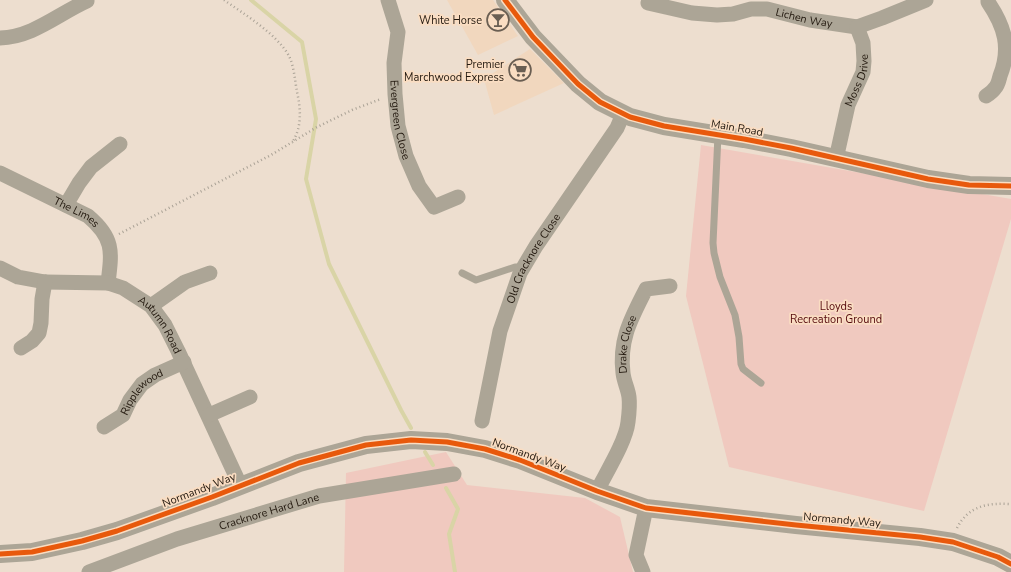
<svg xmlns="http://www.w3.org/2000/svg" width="1011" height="572" viewBox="0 0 1011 572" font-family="'Nunito Sans',sans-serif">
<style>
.built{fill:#f1d7be}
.green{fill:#f0c9bf}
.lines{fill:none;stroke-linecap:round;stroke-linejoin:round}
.stream{stroke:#d9d4a6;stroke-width:4}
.path{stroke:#aaa296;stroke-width:2.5;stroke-dasharray:1 3;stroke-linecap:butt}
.service{stroke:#aca596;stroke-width:7}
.minor{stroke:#aca596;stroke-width:15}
.tertiary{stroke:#aca596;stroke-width:18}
.cycleway-casing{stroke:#faddc2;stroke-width:8}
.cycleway{stroke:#e8590c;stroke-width:5}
.labels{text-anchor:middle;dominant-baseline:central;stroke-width:3.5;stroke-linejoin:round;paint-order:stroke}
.street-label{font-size:11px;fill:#23190f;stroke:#faddc2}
.poi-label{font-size:11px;fill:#23190f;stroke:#faddc2;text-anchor:end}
.park-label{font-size:11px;fill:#560b0e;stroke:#faddc2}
</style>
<rect width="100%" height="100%" fill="#eddecf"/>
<g class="built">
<path d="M447,0H493L518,36L478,55Z"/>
<path d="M530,49L564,83L494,115L484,79Z"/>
</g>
<g class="green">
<path d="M701,145L1011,199V219L924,511L729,467L686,296Z"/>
<path d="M446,452L467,485L585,498L620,517L633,572H344L346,473Z"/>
</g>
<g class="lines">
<g class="stream">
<path d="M251,0L302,42L316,119L306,179L329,264L401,410L411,428"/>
<path d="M425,452L433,465"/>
<path d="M446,488L458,509L449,534L455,572"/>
</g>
<g class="path">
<path d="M224,0C244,14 277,34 289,56C294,66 295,81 297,92C301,110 302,127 292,143"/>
<path d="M119,234L271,155L317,127L352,110L381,99"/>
<path d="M957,528C969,505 988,503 1011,504"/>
</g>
<g class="service">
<path d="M718,135L713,243L714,253L720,277L735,315L739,337L741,364L743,369L761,383"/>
<path d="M462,273L476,280L515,267H524"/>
</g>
<g class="minor">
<path id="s1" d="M388,0L398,32L394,63L395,94L398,126L406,156L419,186L434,207L458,197"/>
<path id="s2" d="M648,3L692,13L717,15L733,14L751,9H767L810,20L857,27"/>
<path d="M0,38C33,37 58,14 87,1"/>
<path d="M986,96C989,94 993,91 995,88C998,85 999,80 1000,76C1011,48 1005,27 988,2V0"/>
<path id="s3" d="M836,159L848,105L863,72L864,61L863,43L857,27L882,18L926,0"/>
<path id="s4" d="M0,173L88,216C114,238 112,251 108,283"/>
<path d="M66,205L79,183L91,167L120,144"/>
<path id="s5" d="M0,268L18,277L45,282L108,283L123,288L151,306L165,325L178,351L240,485"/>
<path d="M151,306L185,282L210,273"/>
<path d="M21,348L32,341L39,333L41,323L42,299L45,282"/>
<path d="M209,415L250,397"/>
<path id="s6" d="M482,421L500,331L520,273L536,246L617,128L623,114"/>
<path id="s7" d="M104,427L123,415L130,400L142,384L155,375L184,362"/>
<path id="s8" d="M597,491C606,473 626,441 628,422C629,414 630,405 629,397C628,389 624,382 623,373C619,339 631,319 646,289L670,286"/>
<path id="s9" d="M89,572L177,539L319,496L454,474"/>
<path d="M643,572L636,555L646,508"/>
</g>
<g class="tertiary">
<path d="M505,0L533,37L578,84L600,102L630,117L664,126L744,139L791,148L928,179L969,185L1011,186"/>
<path d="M0,554L32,552L82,541L117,531L212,497L299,463L366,445L411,440L447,442L485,449L520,460L597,491L646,508L796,525L920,537L953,542L998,557L1011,564"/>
</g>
<g class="cycleway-casing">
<g id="cycleway">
<path d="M505,0L533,37L578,84L600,102L630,117L664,126L744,139L791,148L928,179L969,185L1011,186"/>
<path d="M0,554L32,552L82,541L117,531L212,497L299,463L366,445L411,440L447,442L485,449L520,460L597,491L646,508L796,525L920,537L953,542L998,557L1011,564"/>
</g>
</g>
<use href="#cycleway" class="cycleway"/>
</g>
<defs>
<g id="bar-ring" transform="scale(1.15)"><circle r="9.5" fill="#faddc2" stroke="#6a5e52" stroke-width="1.5"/><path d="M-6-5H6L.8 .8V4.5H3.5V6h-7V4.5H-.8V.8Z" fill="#6a5e52"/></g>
<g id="supermarket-ring" transform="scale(1.15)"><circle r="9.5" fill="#faddc2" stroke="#6a5e52" stroke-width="1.5"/><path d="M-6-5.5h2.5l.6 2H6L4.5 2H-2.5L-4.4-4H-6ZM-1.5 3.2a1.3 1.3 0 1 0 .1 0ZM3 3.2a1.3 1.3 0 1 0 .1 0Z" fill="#6a5e52"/></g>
</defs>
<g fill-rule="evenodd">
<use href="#bar-ring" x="498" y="20"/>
<use href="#supermarket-ring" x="520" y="70"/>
</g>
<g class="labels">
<g class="street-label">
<text stroke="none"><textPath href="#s2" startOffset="159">Lichen Way</textPath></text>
<text stroke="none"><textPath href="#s3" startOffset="82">Moss Drive</textPath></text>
<text stroke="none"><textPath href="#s1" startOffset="122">Evergreen Close</textPath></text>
<text transform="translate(737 128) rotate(10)">Main Road</text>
<text stroke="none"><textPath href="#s4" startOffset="86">The Limes</textPath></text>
<text stroke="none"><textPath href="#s6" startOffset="172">Old Cracknore Close</textPath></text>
<text stroke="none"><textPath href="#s5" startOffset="180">Autumn Road</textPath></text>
<text stroke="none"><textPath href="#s8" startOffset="155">Drake Close</textPath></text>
<text stroke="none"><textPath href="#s7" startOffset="53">Ripplewood</textPath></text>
<text transform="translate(529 455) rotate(20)">Normandy Way</text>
<text transform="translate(199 490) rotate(-21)">Normandy Way</text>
<text stroke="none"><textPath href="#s9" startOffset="190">Cracknore Hard Lane</textPath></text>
<text transform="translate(842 520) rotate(5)">Normandy Way</text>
</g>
<g class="poi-label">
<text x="482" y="20">White Horse</text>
<text x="504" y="64">Premier<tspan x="504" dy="13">Marchwood Express</tspan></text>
</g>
<g class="park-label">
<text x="836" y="306">Lloyds<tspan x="836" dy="13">Recreation Ground</tspan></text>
</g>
</g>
</svg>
